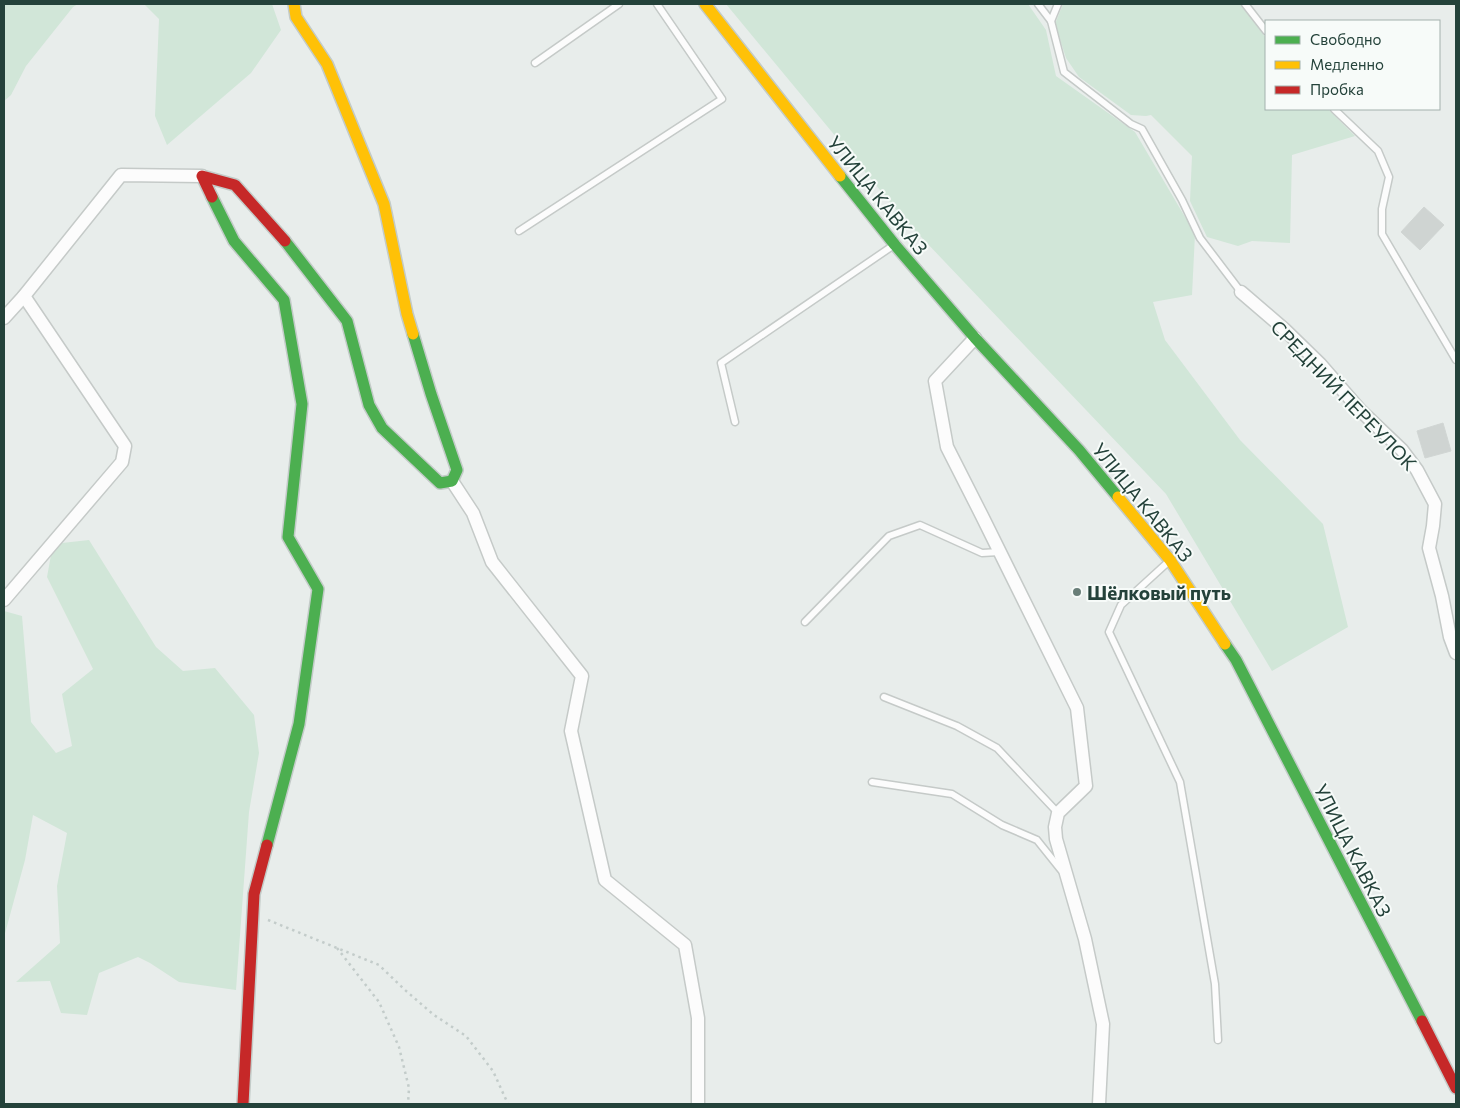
<svg xmlns="http://www.w3.org/2000/svg" width="1460" height="1108" viewBox="0 0 1460 1108" font-family="Commissioner,sans-serif">
<style>
.green{fill:#d1e6d8}
.building{fill:#cfd4d2;stroke:#d1d6d4}
.lines{fill:none;stroke-linecap:round;stroke-linejoin:round}
.lane-casing{stroke:#c5cac8;stroke-width:9}
.street-casing{stroke:#c5cac8;stroke-width:15}
.fast-casing{stroke:#c3cbc8;stroke-width:14}
.slow-casing{stroke:#c3cbc8;stroke-width:14}
.jam-casing{stroke:#c3cbc8;stroke-width:14}
.path{stroke:#c3ccca;stroke-width:2.5;stroke-dasharray:2.5 4;stroke-linecap:butt}
.lane{stroke:#fcfcfc;stroke-width:6}
.street{stroke:#fcfcfc;stroke-width:12}
.fast{stroke:#4caf50;stroke-width:11}
.slow{stroke:#ffc107;stroke-width:11}
.jam{stroke:#c62828;stroke-width:11}
.poi-dot{fill:#697e78;stroke:#f7fbf9;stroke-width:2}
.labels{text-anchor:middle;dominant-baseline:central;stroke-width:4;stroke-linejoin:round;paint-order:stroke}
.street-label{font-size:19px;fill:#24423a;stroke:#f7fbf9}
.poi-label{font-size:19px;font-weight:bold;fill:#24423a;stroke:#f7fbf9;text-anchor:start}
</style>
<rect width="100%" height="100%" fill="#e8edeb"/>
<g class="green">
<path d="M4,4H78L73,7L26,66L11,95L4,101Z"/>
<path d="M144,4H272L281,30L251,73L167,145L155,116L159,19Z"/>
<path d="M726,4H1028L1046,30L1056,76L1135,132L1195,234L1192,295L1153,302L1165,340L1240,440L1323,524L1348,627L1272,671L1166,494L904,219Z"/>
<path d="M1063,4H1240L1266,38V109H1328L1355,136L1292,155L1290,243L1252,241L1238,246L1207,237L1190,201L1192,156L1151,115L1146,116L1131,115L1079,77L1066,58L1055,24Z"/>
<path d="M89,540L156,647L183,671L215,668L254,715L259,753L249,812L236,990L179,982L150,963L138,957L99,973L87,1015L61,1013L50,981L16,982L60,943L57,886L67,833L33,815L25,860L4,937V611L22,616L31,722L56,753L72,746L62,694L93,669L47,577L53,544Z"/>
</g>
<g class="building">
<path d="M1424,207L1444,225L1420,250L1401,232Z"/>
<path d="M1443,423L1451,451L1425,458L1417,431Z"/>
</g>
<g class="lines">
<g class="lane-casing">
<g id="lane">
<path d="M1038,4L1051,21L1064,72L1131,124L1142,129L1182,200L1200,238L1241,292"/>
<path d="M1245,4L1266,31"/>
<path d="M1051,21L1058,4"/>
<path d="M535,63L619,4"/>
<path d="M1334,109L1378,151L1389,177L1382,209V234L1456,360"/>
<path d="M519,231L722,99L657,4"/>
<path d="M735,422L721,363L891,247"/>
<path d="M1167,563L1121,605L1109,632L1180,782L1215,984L1218,1040"/>
<path d="M805,622L889,536L920,525L982,553L999,552"/>
<path d="M884,697L957,726L997,748L1058,813"/>
<path d="M872,782L952,794L1002,825L1037,840L1061,870"/>
</g>
</g>
<g class="street-casing">
<g id="street">
<path d="M1241,292L1284,329L1320,364L1360,410L1402,450L1417,470L1435,504L1433,526L1429,548L1442,596L1450,637L1456,653"/>
<path d="M4,318L24,296L121,175L202,176"/>
<path d="M975,338L935,381L947,447L982,516L1077,708L1086,786L1058,813L1055,827L1056,839L1085,939L1103,1024L1099,1104"/>
<path d="M452,481L473,513L492,562L582,676L571,731L605,880L685,945L698,1018V1104"/>
<path d="M4,600L122,462L125,446L24,296"/>
</g>
</g>
<g class="fast-casing">
<g id="fast">
<path d="M840,176L895,245L975,338L1079,450L1118,497"/>
<path d="M212,197L234,241L284,300L302,404L288,537L318,589L299,724L267,845"/>
<path d="M285,241L347,321L369,405L382,428L440,483L452,481L457,470L431,394L413,334"/>
<path d="M1225,644L1236,660L1422,1021"/>
</g>
</g>
<g class="slow-casing">
<g id="slow">
<path d="M294,4L296,17L327,64L384,204L407,314L413,334"/>
<path d="M705,4L840,176"/>
<path d="M1118,497L1170,560L1225,644"/>
</g>
</g>
<g class="jam-casing">
<g id="jam">
<path d="M212,197L202,176L235,185L285,241"/>
<path d="M1422,1021L1456,1088"/>
<path d="M243,1104L254,894L267,845"/>
</g>
</g>
<g class="path">
<path d="M268,920L379,965L405,990L434,1015L466,1036L493,1071L508,1104"/>
<path d="M337,948L379,1002L399,1047L409,1088L408,1104"/>
</g>
<use href="#lane" class="lane"/>
<use href="#street" class="street"/>
<use href="#fast" class="fast"/>
<use href="#slow" class="slow"/>
<use href="#jam" class="jam"/>
</g>
<circle class="poi-dot" cx="1077" cy="592" r="5"/>
<g class="labels">
<g class="street-label">
<text transform="translate(878 195) rotate(51)">УЛИЦА КАВКАЗ</text>
<text transform="translate(1344 395) rotate(46)">СРЕДНИЙ ПЕРЕУЛОК</text>
<text transform="translate(1143 502) rotate(51)">УЛИЦА КАВКАЗ</text>
<text transform="translate(1353 850) rotate(63)">УЛИЦА КАВКАЗ</text>
</g>
<g class="poi-label">
<text x="1087" y="592">Шёлковый путь</text>
</g>
</g>
<rect width="1460" height="1108" fill="none" stroke="#24423a" stroke-width="10"/>
<rect x="1265" y="20" width="175" height="90" fill="#f7fbf9" stroke="#a3b1ad"/>
<rect x="1275" y="36" width="25" height="8" fill="#4caf50" stroke="#a3b1ad"/>
<text x="1310" y="45" font-size="15" fill="#24423a">Свободно</text>
<rect x="1275" y="61" width="25" height="8" fill="#ffc107" stroke="#a3b1ad"/>
<text x="1310" y="70" font-size="15" fill="#24423a">Медленно</text>
<rect x="1275" y="86" width="25" height="8" fill="#c62828" stroke="#a3b1ad"/>
<text x="1310" y="95" font-size="15" fill="#24423a">Пробка</text>
</svg>
